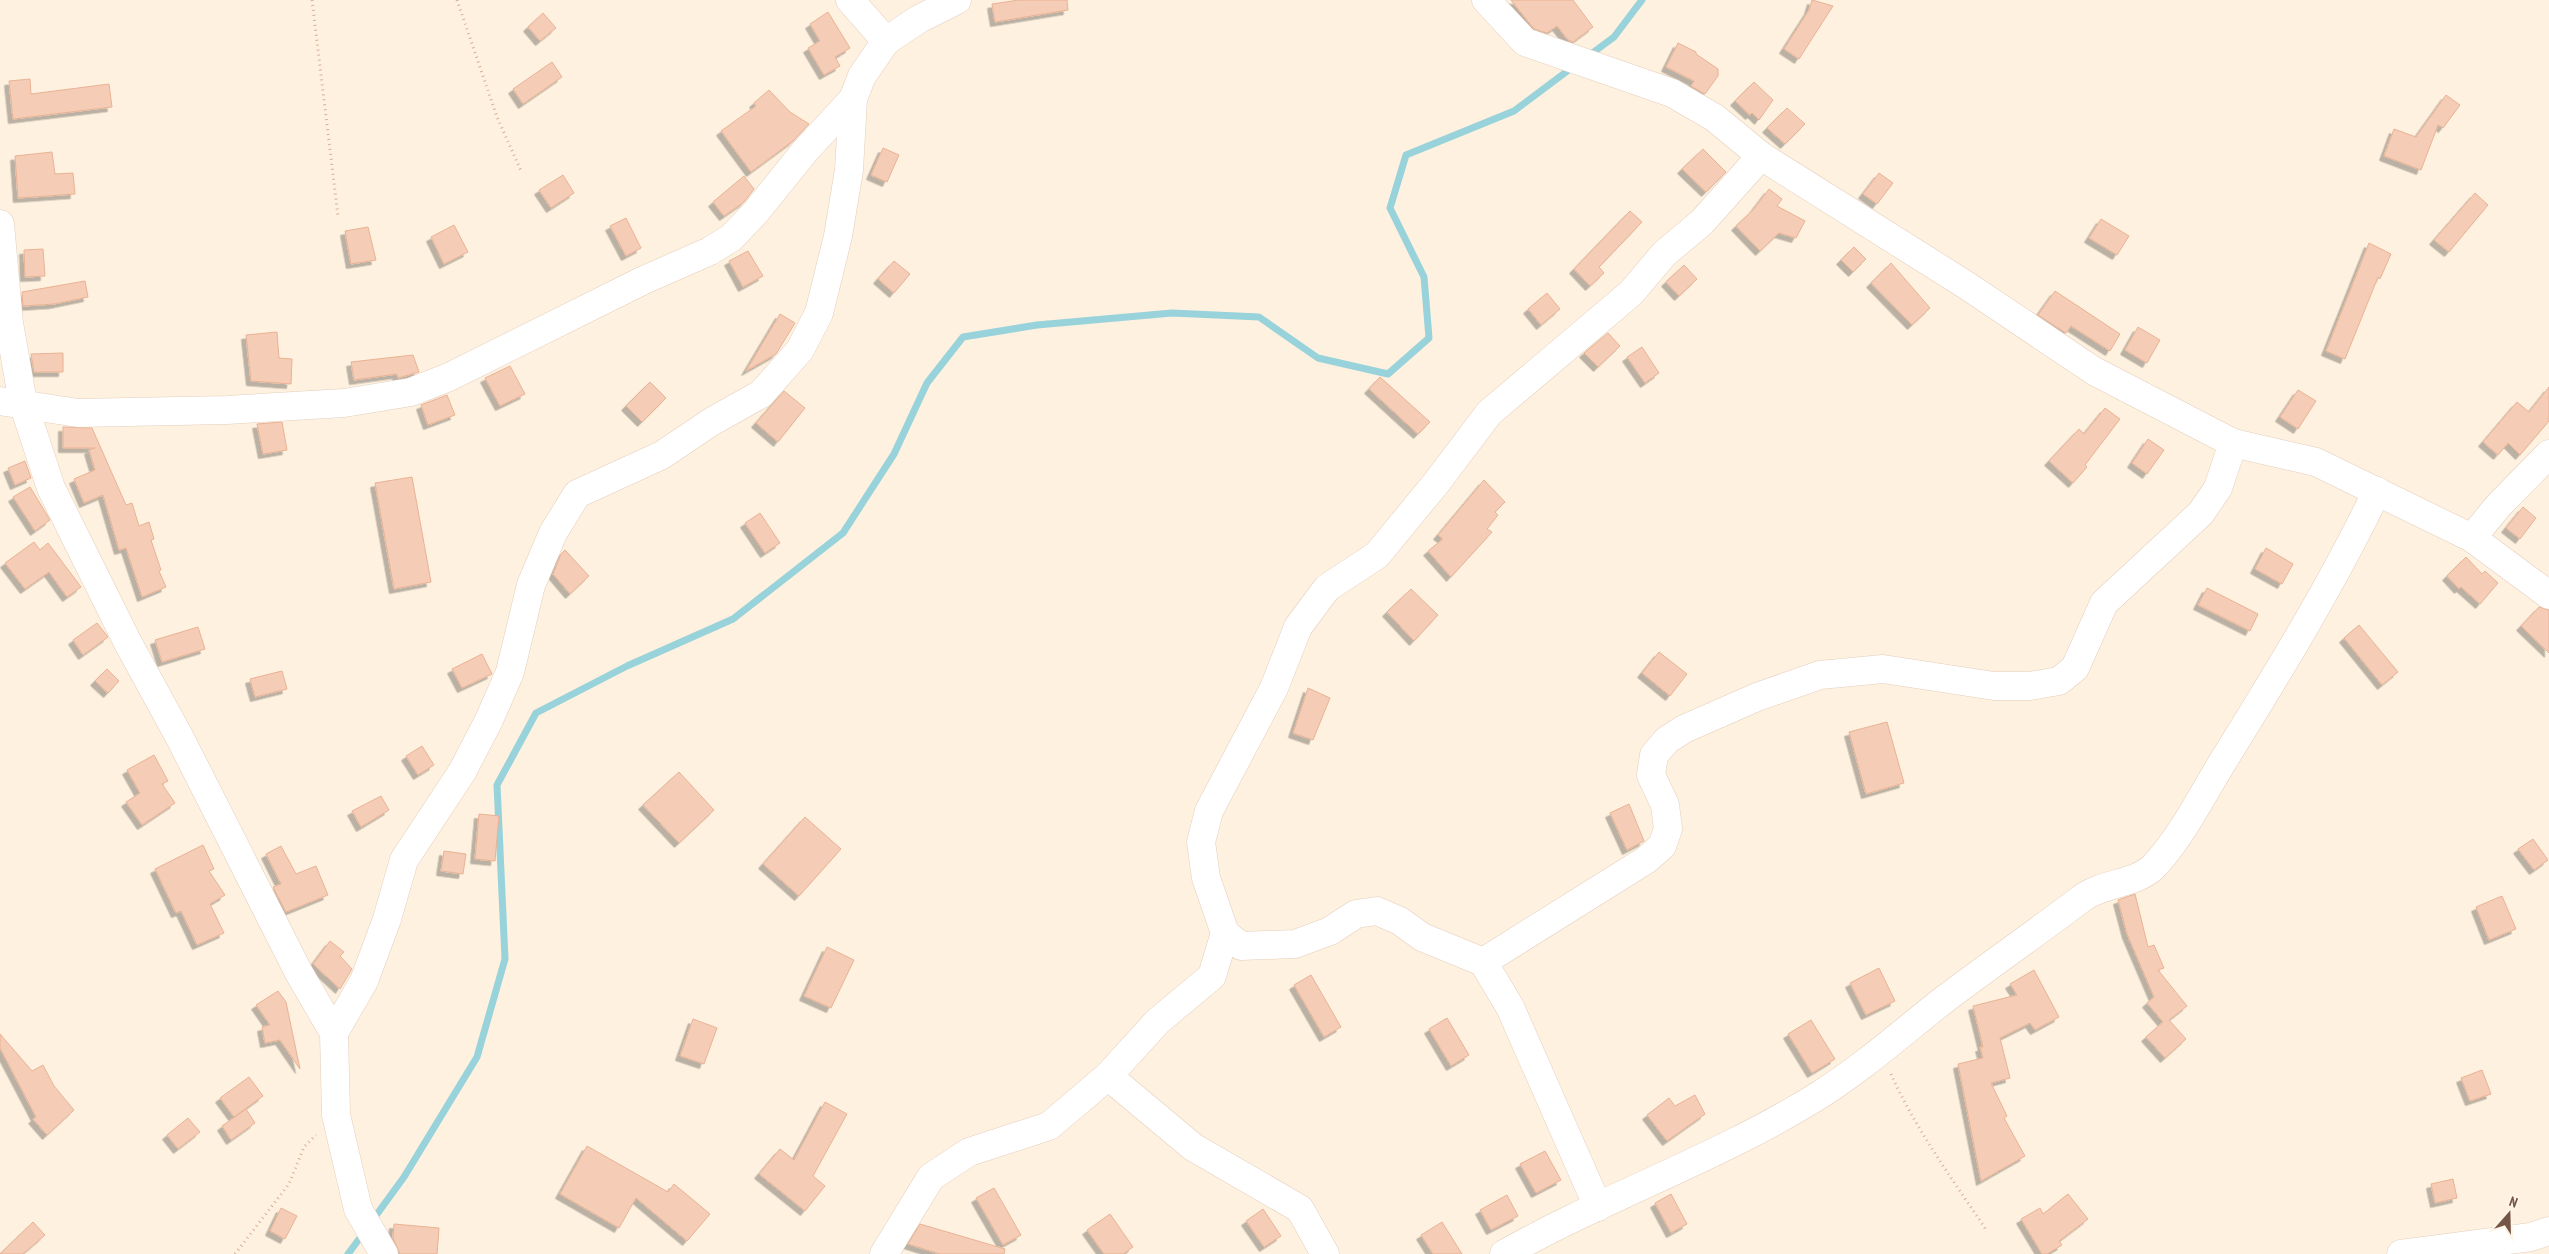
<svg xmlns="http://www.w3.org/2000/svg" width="2549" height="1254" viewBox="0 0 2549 1254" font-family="'PT Sans Narrow',sans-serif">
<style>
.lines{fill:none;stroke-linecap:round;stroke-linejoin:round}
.stream{stroke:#98d2db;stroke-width:7}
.building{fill:#f5ccb5;stroke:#e9b294;filter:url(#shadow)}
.minor-casing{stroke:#e4cebd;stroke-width:29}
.path{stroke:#d9af98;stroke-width:3;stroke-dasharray:1 4;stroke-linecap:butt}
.minor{stroke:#fff;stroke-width:28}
</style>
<defs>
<filter id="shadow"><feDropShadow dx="-4.5" dy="4.5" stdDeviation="0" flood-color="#0004"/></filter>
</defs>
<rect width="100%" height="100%" fill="#fef1df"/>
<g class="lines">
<g class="stream">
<path d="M1587,57L1614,37L1642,0"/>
<path d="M372,1221L404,1177L477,1057L505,959L497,785L536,713L627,666L733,619L843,533L894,454L927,383L963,337L1037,325L1172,313L1259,317L1318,358L1388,374L1429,338L1424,277L1390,208L1406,155L1514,111L1574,66"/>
<path d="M348,1254L365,1231"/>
</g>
</g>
<g class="building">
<path d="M1019,0H1067L1068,10L995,22L992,4Z"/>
<path d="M1511,0H1573L1593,27L1573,42L1568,40L1557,26L1547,33L1534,29Z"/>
<path d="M1812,0L1833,6L1799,59L1784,49L1809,10Z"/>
<path d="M828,12L850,48L835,57L840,66L824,75L808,48L820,41L810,24Z"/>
<path d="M543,13L556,28L540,41L528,27Z"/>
<path d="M1678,43L1696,52V54L1718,69V76L1705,94L1691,86L1694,81L1666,67Z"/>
<path d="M552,62L562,77L523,104L513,89Z"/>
<path d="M30,79L31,94L109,84L112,107L13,119L9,81Z"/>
<path d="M1754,82L1773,100L1759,120L1752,113L1750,115L1735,101Z"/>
<path d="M769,90L790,112L809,124L793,141L751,172L721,131L756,106L754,103Z"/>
<path d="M2446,95L2460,105L2443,128L2438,125L2421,170L2384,156L2394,129L2416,137Z"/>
<path d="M1787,108L1805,124L1785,144L1767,128Z"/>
<path d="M883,148L899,155L887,182L871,175Z"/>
<path d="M1703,149L1726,172L1706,192L1682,169Z"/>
<path d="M52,152L55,174L73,173L75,194L18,198L15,156Z"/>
<path d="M1879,173L1893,183L1877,204L1863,194Z"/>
<path d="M563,175L574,193L551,208L539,190Z"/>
<path d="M744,176L754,189L744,202L724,216L713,202Z"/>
<path d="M1769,189L1782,199L1777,206L1805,221L1796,238L1779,233L1760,251L1736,226L1753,210Z"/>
<path d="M2475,193L2488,205L2449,252L2434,240Z"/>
<path d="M1630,211L1642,222L1599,267L1604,273L1590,286L1574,269Z"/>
<path d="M626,218L641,248L626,256L610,226Z"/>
<path d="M2101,219L2129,236L2117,255L2089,238Z"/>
<path d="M454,225L468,252L444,264L431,237Z"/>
<path d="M368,227L376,260L351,264L345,231Z"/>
<path d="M2369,243L2391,254L2380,279L2378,277L2345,359L2326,351Z"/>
<path d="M1854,247L1866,259L1853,272L1841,260Z"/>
<path d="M43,249L45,276L25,277L24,250Z"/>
<path d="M748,251L763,276L743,287L729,261Z"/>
<path d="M894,261L910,274L894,293L878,279Z"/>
<path d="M1891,263L1930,308L1912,325L1871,283Z"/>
<path d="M1684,265L1697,279L1679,296L1666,282Z"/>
<path d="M85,281L88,297L54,304L23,306L22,292Z"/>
<path d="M2055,291L2120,334L2110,351L2071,326L2066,333L2038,315Z"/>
<path d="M1547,293L1560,309L1541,325L1528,309Z"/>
<path d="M780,314L795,323L776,354L746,371Z"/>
<path d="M2138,327L2160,340L2147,363L2125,350Z"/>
<path d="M277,332L279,358L292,359L291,384L251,381L246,335Z"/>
<path d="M1608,333L1620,346L1598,367L1584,353Z"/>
<path d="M1642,347L1659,373L1645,383L1627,357Z"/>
<path d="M63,353V372H34L31,354Z"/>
<path d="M413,355L419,372L398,378L397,374L354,380L351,362Z"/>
<path d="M510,366L525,394L500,406L485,378Z"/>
<path d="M1380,377L1430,422L1418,434L1369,389Z"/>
<path d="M650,382L666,398L642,422L626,406Z"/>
<path d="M2549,387V421L2520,455L2508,443L2498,455L2483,442L2517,402L2529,412Z"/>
<path d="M2298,390L2316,401L2298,429L2280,417Z"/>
<path d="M784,391L805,408L778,442L756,423Z"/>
<path d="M447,395L455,415L428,425L421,405Z"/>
<path d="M2105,408L2120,419L2085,465L2087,467L2073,483L2049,461L2079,429L2084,434Z"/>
<path d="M282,422L287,450L263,454L257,424Z"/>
<path d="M63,427L92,428L126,505L132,503L139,526L149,522L154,539L151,540L161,570L159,571L166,587L142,597L126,548L119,550L103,495L84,503L74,479L95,470L89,450L95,448H63Z"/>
<path d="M2148,439L2164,450L2147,474L2132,463Z"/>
<path d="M25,461L31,478L15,485L8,468Z"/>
<path d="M412,477L431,582L394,589L375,483Z"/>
<path d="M1484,480L1505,502L1495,512L1498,515L1487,529L1492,532L1451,577L1428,551L1443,539L1438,535Z"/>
<path d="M30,487L50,520L35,531L13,497Z"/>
<path d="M2523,507L2536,518L2520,539L2506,528Z"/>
<path d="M760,513L780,543L765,553L745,523Z"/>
<path d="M34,542L40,550L48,543L81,587L67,597L49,572L25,589L5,563Z"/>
<path d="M2266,548L2293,564L2282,584L2255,569Z"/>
<path d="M565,550L589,576L570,594L553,574L561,554Z"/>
<path d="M2466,557L2482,574L2485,571L2498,583L2480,604L2461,587L2459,589L2447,576Z"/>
<path d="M2207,588L2258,614L2250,631L2198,605Z"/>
<path d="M1411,589L1438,615L1414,641L1387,612Z"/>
<path d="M2539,607L2549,610V653L2521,626Z"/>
<path d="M97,623L108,637L83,655L73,640Z"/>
<path d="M2359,625L2398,672L2382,685L2344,638Z"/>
<path d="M198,627L205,649L162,662L155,640Z"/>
<path d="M1659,652L1687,674L1670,696L1642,673Z"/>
<path d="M482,654L492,674L462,688L452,669Z"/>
<path d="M107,669L119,681L108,693L95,681Z"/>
<path d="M282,671L287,689L255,697L250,679Z"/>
<path d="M1308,688L1330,698L1313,740L1293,733Z"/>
<path d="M1887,722L1904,783L1866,794L1849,732Z"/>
<path d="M422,746L434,765L418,775L406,756Z"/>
<path d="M154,755L168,781L162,784L175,803L142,825L126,802L140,793L127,770Z"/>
<path d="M679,772L714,810L679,843L643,805Z"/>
<path d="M381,796L389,810L361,827L352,811Z"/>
<path d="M1629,804L1644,841L1627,850L1610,813Z"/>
<path d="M479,814L499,816L495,861L475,859Z"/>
<path d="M805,817L841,849L799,896L763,864Z"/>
<path d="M2533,839L2548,860L2534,870L2518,849Z"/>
<path d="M203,845L214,869L209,871L225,895L210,904L224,933L197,945L181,911L176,913L155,869Z"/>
<path d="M281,846L296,874L316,866L328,895L286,912L273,887L281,884L266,854Z"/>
<path d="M444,851L466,854L463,874L441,871Z"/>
<path d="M2135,894L2148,947L2154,945L2164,968L2158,970L2187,1006L2169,1020L2186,1039L2165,1058L2146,1037L2163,1022L2147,1003L2154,997L2127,934L2118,900Z"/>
<path d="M2502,896L2516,929L2489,940L2476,907Z"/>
<path d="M330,941L344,952L340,956L352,969L340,989L313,964Z"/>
<path d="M827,947L854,960L831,1008L804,996Z"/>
<path d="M1879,968L1895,1001L1866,1015L1850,983Z"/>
<path d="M2034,970L2059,1017L2035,1030L2030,1023L2000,1038L2010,1078L1991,1083L2007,1116L2004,1118L2025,1156L1981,1181L1958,1064L1983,1058L1980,1047H1983L1973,1006L2017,995L2010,984Z"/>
<path d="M1311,975L1341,1027L1324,1037L1294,985Z"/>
<path d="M278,991L286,1002L300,1069L280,1040L265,1043L262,1027L270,1025L256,1005Z"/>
<path d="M1447,1018L1469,1055L1451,1066L1429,1029Z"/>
<path d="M693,1019L717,1028L704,1064L680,1056Z"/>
<path d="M1811,1020L1835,1059L1812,1073L1788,1034Z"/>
<path d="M0,1034L32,1071L43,1065L54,1086L74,1110L47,1135L33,1119L36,1117L0,1048Z"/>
<path d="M2482,1070L2491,1094L2470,1101L2461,1078Z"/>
<path d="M249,1077L263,1096L234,1117L220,1098Z"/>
<path d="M1695,1095L1705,1114L1667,1141L1647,1115L1669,1098L1675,1106Z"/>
<path d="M825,1102L847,1114L813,1176L825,1186L805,1211L759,1174L780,1149L794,1160Z"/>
<path d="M246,1109L255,1123L231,1140L222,1126Z"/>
<path d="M188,1118L200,1132L178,1149L167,1135Z"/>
<path d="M587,1146L668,1192L674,1184L710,1214L687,1241L636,1198L619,1228L560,1194Z"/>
<path d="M1545,1151L1561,1180L1536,1193L1520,1164Z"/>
<path d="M2453,1179L2457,1198L2435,1203L2431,1184Z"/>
<path d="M994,1188L1021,1235L1003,1245L976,1198Z"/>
<path d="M1671,1194L1687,1224L1671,1233L1655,1203Z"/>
<path d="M2068,1194L2088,1219L2059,1241L2062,1245L2047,1254H2042L2021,1219L2040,1208L2043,1214Z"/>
<path d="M1507,1195L1518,1216L1491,1230L1480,1210Z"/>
<path d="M281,1208L297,1216L285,1239L270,1231Z"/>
<path d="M1263,1209L1281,1236L1264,1247L1246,1221Z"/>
<path d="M1110,1214L1133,1247L1123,1254H1104L1087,1230Z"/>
<path d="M33,1222L45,1235L23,1254H0Z"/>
<path d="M1442,1222L1462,1254H1433L1421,1235Z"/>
<path d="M394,1224L439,1228L437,1254H400L393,1238Z"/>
<path d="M920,1224L1005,1249L1004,1254H940L908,1244Z"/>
</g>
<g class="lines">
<g class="minor-casing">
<g id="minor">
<path d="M850,0L886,41"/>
<path d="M1486,0L1525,42L1672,93L1715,118L1761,156L1966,285L2094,371L2233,443L2316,462L2472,538L2549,595"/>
<path d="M0,224L9,323L23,403L51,488L128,643L180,738L299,973L334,1033L336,1115L358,1209L384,1254"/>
<path d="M0,401L78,413L227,410L344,403L411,392L449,377L644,280L710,251L731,238L755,213L805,151L853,99"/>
<path d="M2472,538L2498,506L2549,454"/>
<path d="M1483,962L1646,860L1662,846L1668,829L1665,805L1651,775L1654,755L1667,740L1684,729L1757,697L1820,675L1883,669L1994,686H2030L2059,681L2075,668L2104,603L2201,513L2218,488L2233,443"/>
<path d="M334,1033L364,981L387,919L404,860L462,772L489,720L510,672L531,585L553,533L577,494L662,455L711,422L761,394L800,350L819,313L838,236L849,170L853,99L862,76L886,41L919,19L957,0"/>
<path d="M1108,1076L1193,1147L1300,1209L1325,1254"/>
<path d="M1598,1207L1510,1007L1483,962L1422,937L1400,921L1377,911L1356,914L1330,931L1295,944L1241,946L1225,933L1206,878L1201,842L1209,811L1274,688L1298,627L1327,588L1377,555L1437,482L1489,413L1631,293L1664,254L1702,222L1761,156"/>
<path d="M884,1254L931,1177L969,1152L1049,1126L1108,1076L1157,1022L1212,976L1225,933"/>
<path d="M1504,1254C1607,1196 1721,1157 1821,1094C1865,1066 1904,1031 1945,999C1990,965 2036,933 2081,899C2102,882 2138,885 2156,864C2184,833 2203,793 2225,758C2279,671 2333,583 2377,491"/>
<path d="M2401,1254L2531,1237L2549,1231"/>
</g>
</g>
<g class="path">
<path d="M312,0L338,216"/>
<path d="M457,0L497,117L522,173"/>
<path d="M1891,1074C1916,1130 1953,1180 1987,1231"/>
<path d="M235,1254L289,1184L304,1147L316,1135"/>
</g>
<use href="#minor" class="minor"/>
</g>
<g transform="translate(2509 1214) rotate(20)" stroke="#fff5e7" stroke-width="4" paint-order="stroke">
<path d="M0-4L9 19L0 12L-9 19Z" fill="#755545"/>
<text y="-8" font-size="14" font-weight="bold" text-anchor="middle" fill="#755545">N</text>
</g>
</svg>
